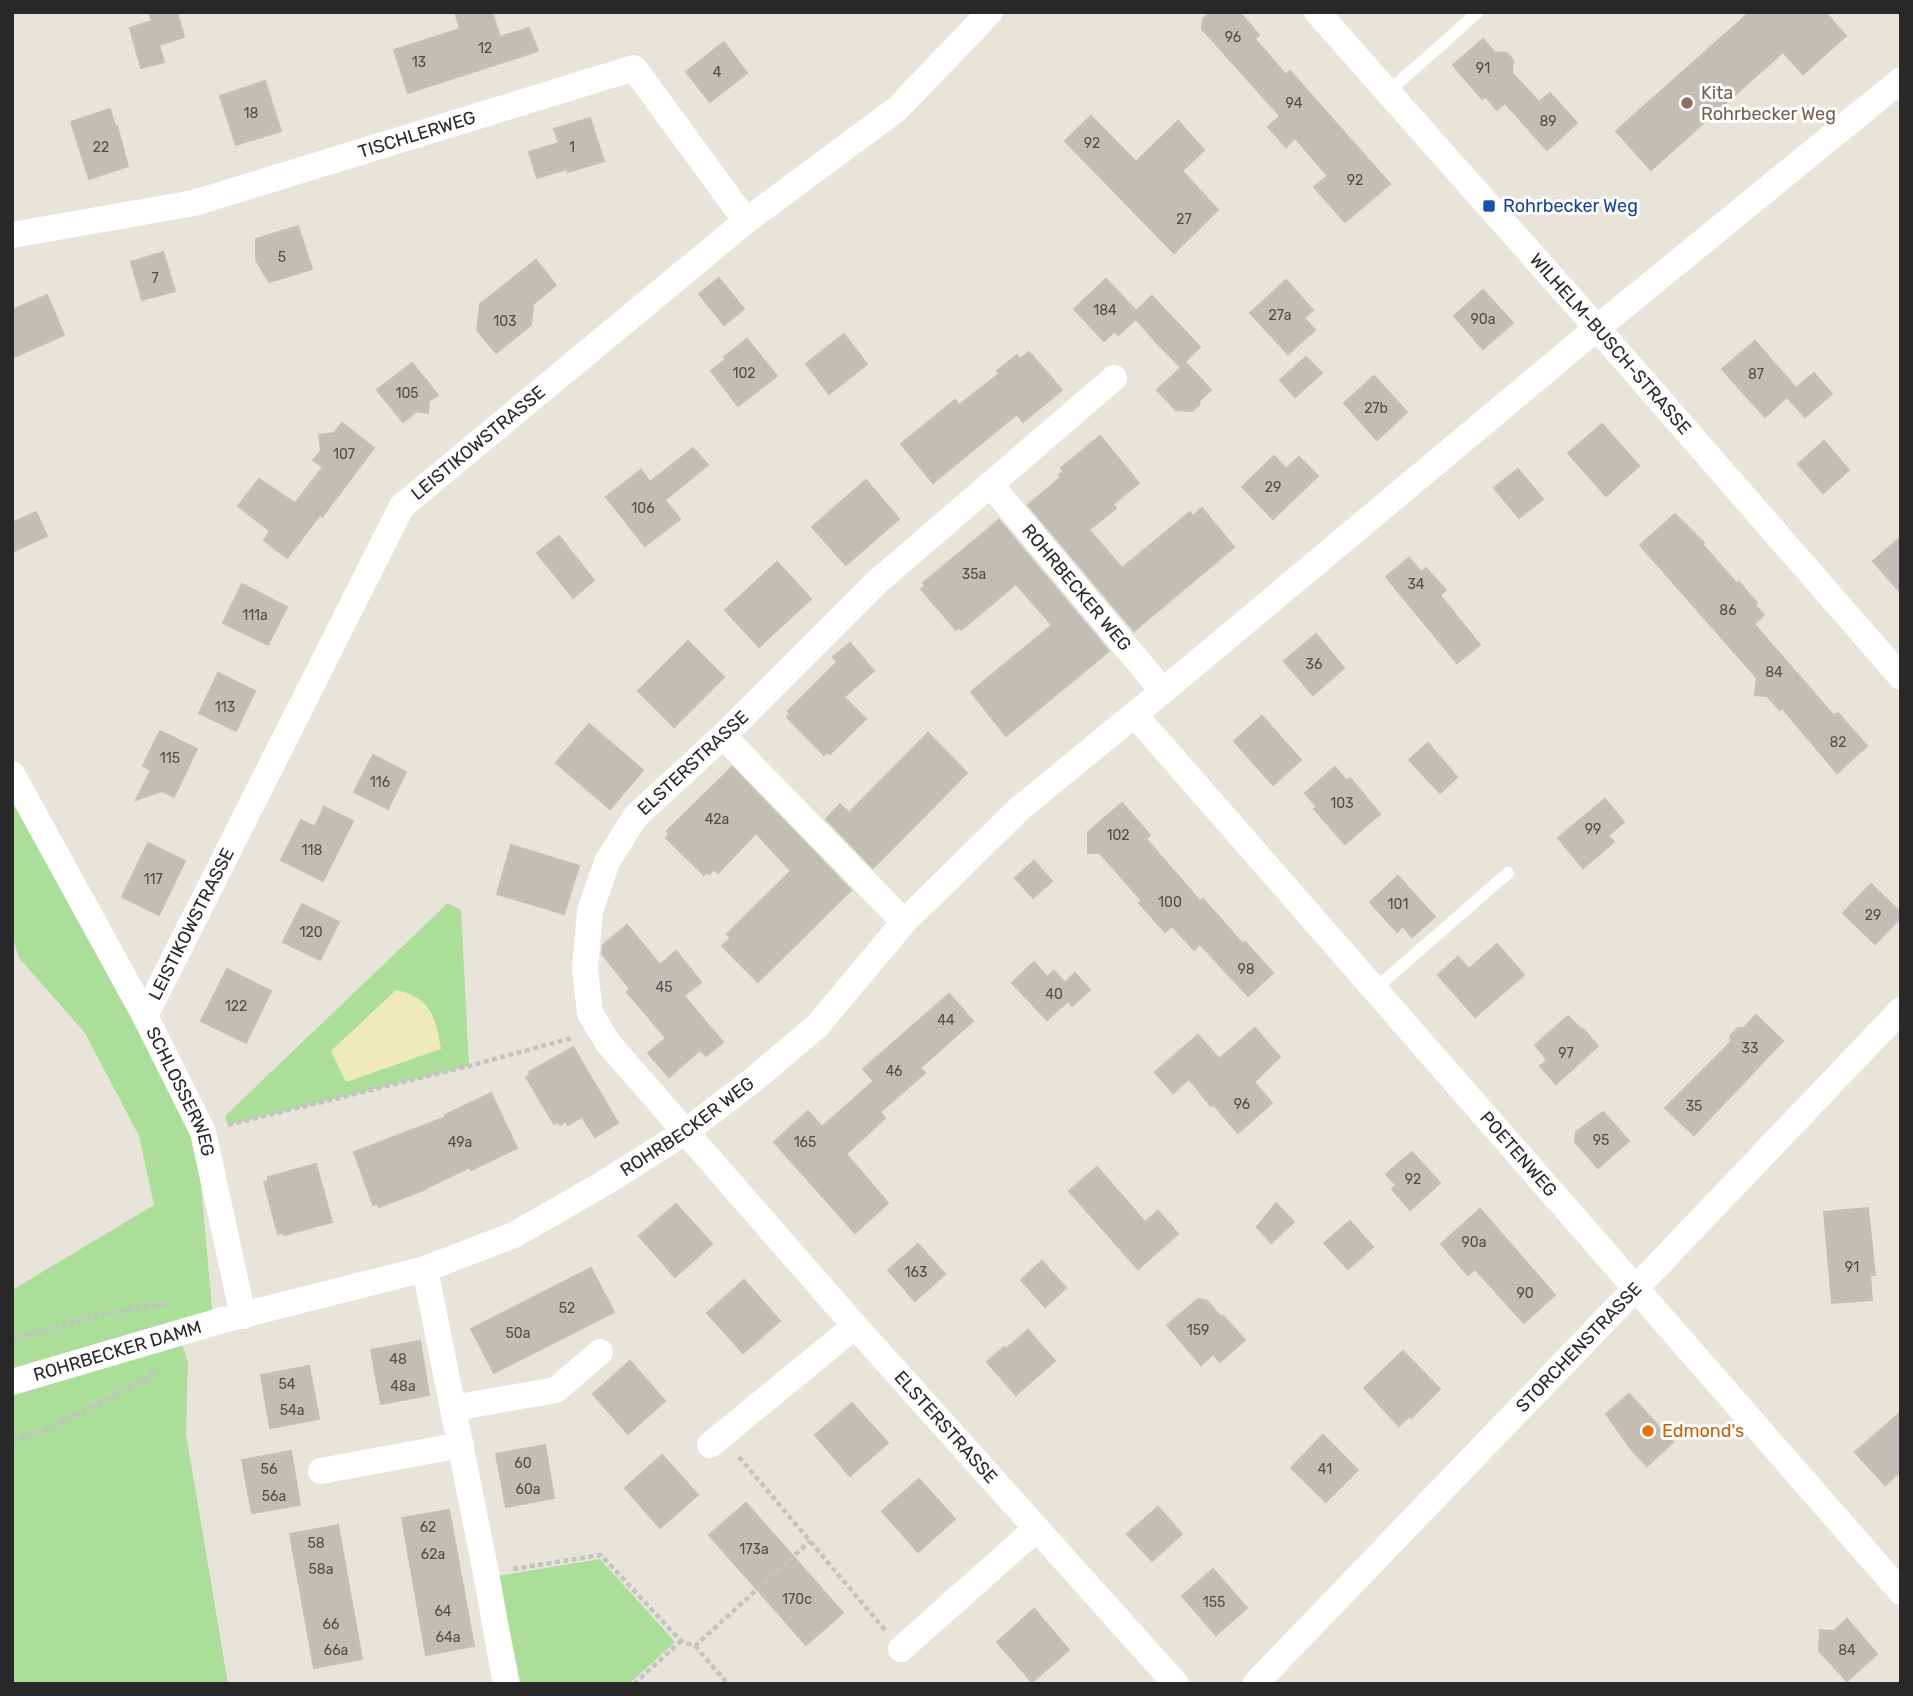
<svg xmlns="http://www.w3.org/2000/svg" width="1913" height="1696" viewBox="0 0 1913 1696" font-family="Rubik,sans-serif">
<style>
.green{fill:#abde99}
.sand{fill:#eeeabe}
.building{fill:#c2beb6;stroke:#c4c0b4;stroke-width:2}
.lines{fill:none;stroke-linecap:round;stroke-linejoin:round}
.path{stroke:#c3c3c3;stroke-width:4.5;stroke-dasharray:5 3.5;stroke-linecap:butt}
.lane{stroke:#fff;stroke-width:12}
.street{stroke:#fff;stroke-width:26}
.education-dot{fill:#8d6e63;stroke:#fff;stroke-width:2.5}
.transit-dot{fill:#1a4fb4;stroke:#fff;stroke-width:2.5}
.food-dot{fill:#e8710a;stroke:#fff;stroke-width:2.5}
.labels{text-anchor:middle;dominant-baseline:central;stroke-width:6;stroke-linejoin:round;paint-order:stroke}
.number-label{font-size:14px;fill:#4e4e4c}
.education-label{font-size:18px;fill:#785e54;stroke:#fff;text-anchor:start}
.street-label{font-size:18px;fill:#282828;stroke:#fff}
.transit-label{font-size:18px;fill:#164399;stroke:#fff;text-anchor:start}
.food-label{font-size:18px;fill:#c56008;stroke:#fff;text-anchor:start}
</style>
<rect width="100%" height="100%" fill="#e9e4da"/>
<g class="green">
<path d="M12,801L120,995L197,1140L213,1319L182,1344L188,1362L186,1434L228,1684H12V1290L154,1205L139,1136L85,1033L19,958L12,935Z"/>
<path d="M448,903L461,910L469,1066L228,1125L225,1116Z"/>
<path d="M600,1559L675,1642L629,1684H521L498,1576Z"/>
</g>
<path class="sand" d="M396,990C432,998 435,1017 441,1049L346,1082L331,1051Z"/>
<g class="building">
<path d="M149,12H177L184,37L159,45L164,62L141,68L130,28L152,21Z"/>
<path d="M455,12H492L500,37L529,28L538,51L408,93L394,50L460,29Z"/>
<path d="M1239,12L1259,35L1255,39L1286,75L1290,71L1390,184L1345,222L1314,187L1328,176L1295,138L1286,147L1268,127L1280,116L1202,29L1203,19L1210,13Z"/>
<path d="M1750,12H1825L1846,36L1803,74L1783,52L1651,170L1616,131Z"/>
<path d="M1483,39L1494,52L1507,53L1513,60L1512,73L1539,102L1550,93L1577,123L1547,150L1505,103L1497,110L1485,96L1482,99L1453,65Z"/>
<path d="M724,42L747,73L710,102L686,72Z"/>
<path d="M265,81L281,131L236,145L220,96Z"/>
<path d="M110,109L115,126H117L128,166L89,179L71,122Z"/>
<path d="M1091,116L1136,162L1178,121L1204,150L1182,171L1218,210L1174,253L1065,141Z"/>
<path d="M590,118L604,161L568,172L567,169L537,178L529,152L559,143L554,129Z"/>
<path d="M298,226L312,269L269,282L256,260V239Z"/>
<path d="M163,252L175,291L142,300L131,262Z"/>
<path d="M536,260L556,285L532,305L533,307L531,325L496,353L477,330L480,304Z"/>
<path d="M719,278L744,309L724,325L699,294Z"/>
<path d="M1106,279L1136,311L1152,296L1200,347L1180,366L1156,342L1136,319L1118,335L1115,331L1104,341L1074,309Z"/>
<path d="M1286,280L1313,310L1304,318L1315,330L1288,354L1250,313Z"/>
<path d="M1483,290L1513,323L1483,349L1454,316Z"/>
<path d="M47,295L64,335L12,358V310Z"/>
<path d="M844,334L867,364L829,394L806,364Z"/>
<path d="M747,339L777,376L738,406L711,371L726,359L724,357Z"/>
<path d="M1755,341L1796,388L1814,373L1832,394L1805,417L1787,397L1765,417L1722,369Z"/>
<path d="M1029,352L1062,390L1023,422L1017,414L933,483L901,444L955,400L959,405L999,374L997,371L1017,355L1020,359Z"/>
<path d="M1306,357L1322,373L1295,397L1280,380Z"/>
<path d="M412,363L438,395L429,401L428,413L417,411L403,422L377,390Z"/>
<path d="M1186,363L1211,390L1200,400L1199,405L1192,411L1176,410L1157,390Z"/>
<path d="M1374,376L1407,412L1377,440L1344,403Z"/>
<path d="M342,423L374,448L322,517L320,515L287,558L264,540L270,531L238,506L259,479L295,503L323,467L313,460L321,451L319,435L334,433Z"/>
<path d="M1602,424L1639,466L1606,496L1568,453Z"/>
<path d="M1100,436L1139,483L1113,504L1116,508L1089,530L1122,568L1190,512L1193,516L1202,508L1234,547L1134,631L1028,505L1061,477L1059,475L1063,471L1061,468Z"/>
<path d="M1824,441L1849,470L1823,493L1798,464Z"/>
<path d="M693,448L708,465L665,500L680,519L645,546L606,497L641,470L650,482Z"/>
<path d="M1274,456L1286,469L1299,457L1318,476L1273,519L1242,487Z"/>
<path d="M1518,469L1543,499L1519,518L1494,488Z"/>
<path d="M866,480L899,519L846,565L812,527Z"/>
<path d="M36,512L47,536L12,552V523Z"/>
<path d="M1675,514L1704,543L1702,544L1737,584L1739,582L1757,603L1755,605L1764,615L1754,624L1834,716L1838,713L1867,746L1837,773L1782,708L1780,710L1767,696L1755,695L1757,678L1640,545Z"/>
<path d="M999,520L1109,651L1006,736L971,692L1052,625L1016,584L961,630L959,627L956,630L921,589L925,586L923,583Z"/>
<path d="M559,536L594,580L573,598L537,553Z"/>
<path d="M1901,537V593L1873,561Z"/>
<path d="M1409,558L1421,572L1426,568L1446,590L1440,595L1480,645L1457,663L1386,577Z"/>
<path d="M777,562L811,599L759,647L725,610Z"/>
<path d="M242,584L287,607L268,645L223,623Z"/>
<path d="M1316,634L1344,668L1313,695L1284,661Z"/>
<path d="M688,641L724,677L674,727L638,691Z"/>
<path d="M850,643L874,671L844,697L866,719L830,754L827,752L824,755L787,717L790,714L788,711L837,662L833,657Z"/>
<path d="M218,673L255,691L236,731L199,713Z"/>
<path d="M1262,716L1301,760L1273,785L1234,741Z"/>
<path d="M589,724L643,770L610,809L556,763Z"/>
<path d="M160,731L197,749L174,797L162,791L136,800L151,770L143,766Z"/>
<path d="M928,733L967,773L873,868L826,819L840,804L849,813Z"/>
<path d="M1428,743L1457,777L1440,793L1409,760Z"/>
<path d="M373,755L406,772L388,809L354,792Z"/>
<path d="M732,767L851,890L758,982L722,946L731,938L727,934L791,871L756,833L718,873L714,869L709,874L707,872L704,875L666,838L669,835L667,831Z"/>
<path d="M1335,767L1347,781L1350,778L1380,814L1345,844L1314,809L1317,807L1305,793Z"/>
<path d="M1605,799L1624,822L1608,836L1614,842L1583,868L1558,838Z"/>
<path d="M1122,803L1150,835L1146,839L1200,901L1203,899L1243,944L1245,942L1273,973L1248,996L1200,944L1194,950L1172,926L1165,932L1139,903L1142,901L1100,853H1088V832Z"/>
<path d="M324,807L353,821L323,881L281,860L301,820L315,827Z"/>
<path d="M148,843L185,861L159,915L122,897Z"/>
<path d="M511,845L579,866L564,914L497,894Z"/>
<path d="M1034,861L1052,881L1033,898L1015,878Z"/>
<path d="M1398,876L1435,917L1412,937L1403,926L1397,932L1370,902Z"/>
<path d="M1871,884L1901,913V917L1875,944L1843,913Z"/>
<path d="M302,904L339,922L320,960L283,942Z"/>
<path d="M627,925L660,965L676,951L701,982L684,996L723,1042L706,1056L700,1050L669,1077L648,1053L666,1038L627,992L630,989L602,954L603,945Z"/>
<path d="M1497,944L1524,975L1475,1017L1438,975L1458,957L1469,969Z"/>
<path d="M1034,962L1047,977L1054,971L1065,983L1075,973L1090,990L1072,1006L1068,1001L1047,1020L1012,983Z"/>
<path d="M227,969L271,991L246,1043L201,1021Z"/>
<path d="M949,994L973,1021L920,1068L925,1073L880,1112L885,1118L846,1154L888,1203L855,1233L774,1142L808,1111L822,1127L874,1081L863,1069Z"/>
<path d="M1756,1015L1783,1041L1694,1135L1665,1108L1731,1042L1730,1036L1738,1028H1744Z"/>
<path d="M1568,1016L1582,1030L1583,1029L1598,1046L1556,1084L1540,1066L1547,1060L1535,1045Z"/>
<path d="M1255,1028L1280,1057L1254,1082L1272,1103L1238,1133L1213,1104L1211,1106L1189,1079L1173,1093L1155,1072L1198,1035L1219,1059Z"/>
<path d="M573,1047L618,1123L595,1137L582,1117L568,1125L566,1121L560,1125L558,1122L554,1124L526,1077L531,1075L529,1072Z"/>
<path d="M491,1093L517,1148L471,1170L470,1167L426,1188V1189L379,1207L378,1204L373,1205L354,1152L446,1117L445,1115Z"/>
<path d="M1603,1112L1629,1141L1598,1168L1575,1142L1576,1132Z"/>
<path d="M1412,1152L1440,1183L1410,1210L1392,1189L1396,1185L1386,1174Z"/>
<path d="M316,1164L332,1222L284,1235L283,1232L278,1234L264,1182L268,1181V1177Z"/>
<path d="M1097,1167L1145,1222L1158,1211L1178,1234L1138,1269L1069,1191Z"/>
<path d="M1276,1203L1294,1222L1271,1243L1257,1227Z"/>
<path d="M676,1204L712,1244L675,1277L639,1236Z"/>
<path d="M1868,1208L1875,1275H1870L1872,1300L1832,1303L1824,1212Z"/>
<path d="M1480,1209L1555,1295L1524,1323L1475,1269L1468,1275L1441,1244Z"/>
<path d="M1350,1221L1373,1247L1348,1269L1324,1243Z"/>
<path d="M918,1244L945,1274L915,1301L888,1270Z"/>
<path d="M1042,1261L1066,1288L1045,1307L1021,1280Z"/>
<path d="M591,1268L614,1312L494,1373L471,1329Z"/>
<path d="M744,1280L780,1321L743,1353L707,1313Z"/>
<path d="M1198,1299L1207,1301L1222,1318L1223,1316L1245,1340L1220,1362L1213,1354L1201,1365L1167,1325Z"/>
<path d="M1028,1330L1055,1361L1016,1395L987,1362L1004,1347L1006,1349Z"/>
<path d="M420,1341L429,1395L381,1404L371,1350Z"/>
<path d="M1403,1351L1440,1389L1411,1418L1409,1416L1399,1426L1364,1388Z"/>
<path d="M630,1361L665,1401L628,1434L593,1394Z"/>
<path d="M309,1366L319,1419L270,1428L261,1375Z"/>
<path d="M1629,1394L1673,1442L1647,1466L1632,1450L1606,1414Z"/>
<path d="M852,1403L888,1443L850,1476L815,1435Z"/>
<path d="M1901,1412V1471L1885,1485L1855,1452Z"/>
<path d="M1323,1435L1358,1470L1326,1502L1291,1468Z"/>
<path d="M545,1445L554,1498L506,1507L496,1454Z"/>
<path d="M291,1451L300,1505L252,1513L242,1460Z"/>
<path d="M662,1455L698,1495L660,1528L625,1488Z"/>
<path d="M919,1479L955,1519L918,1552L882,1511Z"/>
<path d="M746,1503L843,1613L806,1645L709,1535Z"/>
<path d="M1158,1507L1182,1534L1152,1561L1127,1534Z"/>
<path d="M449,1510L474,1646L426,1655L402,1518Z"/>
<path d="M338,1525L362,1659L314,1668L290,1534Z"/>
<path d="M1213,1569L1247,1608L1216,1635L1182,1596Z"/>
<path d="M1034,1609L1069,1650L1032,1682L997,1642Z"/>
<path d="M1847,1619L1877,1654L1847,1681L1819,1651L1820,1630L1834,1631Z"/>
</g>
<g class="lines">
<g class="path">
<path d="M228,1125L469,1066L572,1038"/>
<path d="M12,1339L106,1313L162,1304L171,1306"/>
<path d="M12,1441L52,1428L143,1381L158,1369"/>
<path d="M739,1457L885,1630"/>
<path d="M513,1569L601,1555L681,1641L695,1646L810,1541"/>
<path d="M695,1646L728,1684"/>
<path d="M634,1684L681,1641"/>
</g>
<g class="lane">
<path d="M1388,92L1478,12"/>
<path d="M1375,989L1508,873"/>
</g>
<g class="street">
<path id="s1" d="M1317,12L1597,328L1901,677"/>
<path id="s2" d="M12,235L194,203L634,68L746,221"/>
<path id="s3" d="M1114,378L877,582L723,736L635,817L607,862L590,911L585,969L590,1013L608,1043L855,1326L1176,1684"/>
<path id="s4" d="M990,484L1163,691"/>
<path id="s5" d="M1135,715L1901,1592"/>
<path d="M723,736L904,922"/>
<path id="s6" d="M12,774L145,1016L203,1132L243,1316"/>
<path id="s7" d="M145,1016L402,506L746,221L897,109L990,12"/>
<path d="M425,1269L486,1573L506,1684"/>
<path id="s8" d="M12,1382L223,1320L425,1269L514,1235L606,1182L685,1132L752,1081L817,1026L904,922L1019,809L1163,691L1597,328L1901,80"/>
<path d="M453,1408L556,1390L600,1352"/>
<path d="M710,1445L855,1326"/>
<path d="M321,1471L461,1445"/>
<path d="M901,1649L1036,1529"/>
<path id="s9" d="M1255,1684L1635,1289L1901,1010"/>
</g>
</g>
<circle class="education-dot" cx="1687" cy="103" r="7"/>
<rect class="transit-dot" x="1482" y="199" width="14" height="14" rx="3.5"/>
<circle class="food-dot" cx="1648" cy="1431" r="7"/>
<g class="labels">
<g class="number-label">
<text x="1233" y="37">96</text>
<text x="485" y="48">12</text>
<text x="419" y="62">13</text>
<text x="1483" y="68">91</text>
<text x="717" y="72">4</text>
<text x="1294" y="103">94</text>
<text x="251" y="113">18</text>
<text x="1548" y="121">89</text>
<text x="1092" y="143">92</text>
<text x="101" y="147">22</text>
<text x="572" y="147">1</text>
<text x="1355" y="180">92</text>
<text x="1184" y="219">27</text>
<text x="282" y="257">5</text>
<text x="155" y="278">7</text>
<text x="1105" y="310">184</text>
<text x="1280" y="315">27a</text>
<text x="1483" y="319">90a</text>
<text x="505" y="321">103</text>
<text x="744" y="373">102</text>
<text x="1756" y="374">87</text>
<text x="407" y="393">105</text>
<text x="1376" y="408">27b</text>
<text x="344" y="454">107</text>
<text x="1273" y="487">29</text>
<text x="643" y="508">106</text>
<text x="974" y="574">35a</text>
<text x="1416" y="584">34</text>
<text x="1728" y="610">86</text>
<text x="255" y="615">111a</text>
<text x="1314" y="664">36</text>
<text x="1774" y="672">84</text>
<text x="225" y="707">113</text>
<text x="1838" y="742">82</text>
<text x="170" y="758">115</text>
<text x="380" y="782">116</text>
<text x="1342" y="803">103</text>
<text x="717" y="819">42a</text>
<text x="1593" y="829">99</text>
<text x="1118" y="835">102</text>
<text x="312" y="850">118</text>
<text x="153" y="879">117</text>
<text x="1170" y="902">100</text>
<text x="1398" y="904">101</text>
<text x="1873" y="915">29</text>
<text x="311" y="932">120</text>
<text x="1246" y="969">98</text>
<text x="664" y="987">45</text>
<text x="1054" y="994">40</text>
<text x="236" y="1006">122</text>
<text x="946" y="1020">44</text>
<text x="1750" y="1048">33</text>
<text x="1566" y="1053">97</text>
<text x="894" y="1071">46</text>
<text x="1242" y="1104">96</text>
<text x="1694" y="1106">35</text>
<text x="1601" y="1140">95</text>
<text x="460" y="1142">49a</text>
<text x="805" y="1142">165</text>
<text x="1413" y="1179">92</text>
<text x="1474" y="1242">90a</text>
<text x="1852" y="1267">91</text>
<text x="916" y="1272">163</text>
<text x="1525" y="1293">90</text>
<text x="567" y="1308">52</text>
<text x="1198" y="1330">159</text>
<text x="518" y="1333">50a</text>
<text x="398" y="1359">48</text>
<text x="287" y="1384">54</text>
<text x="403" y="1386">48a</text>
<text x="292" y="1410">54a</text>
<text x="523" y="1463">60</text>
<text x="269" y="1469">56</text>
<text x="1325" y="1469">41</text>
<text x="528" y="1489">60a</text>
<text x="274" y="1496">56a</text>
<text x="428" y="1527">62</text>
<text x="316" y="1543">58</text>
<text x="754" y="1549">173a</text>
<text x="433" y="1554">62a</text>
<text x="321" y="1569">58a</text>
<text x="797" y="1599">170c</text>
<text x="1214" y="1602">155</text>
<text x="443" y="1611">64</text>
<text x="331" y="1624">66</text>
<text x="448" y="1637">64a</text>
<text x="336" y="1650">66a</text>
<text x="1847" y="1650">84</text>
</g>
<g class="education-label">
<text x="1701" y="93">Kita<tspan x="1701" dy="21">Rohrbecker Weg</tspan></text>
</g>
<g class="street-label">
<text stroke="none"><textPath href="#s2" startOffset="418">TISCHLERWEG</textPath></text>
<text stroke="none"><textPath href="#s1" startOffset="443">WILHELM-BUSCH-STRASSE</textPath></text>
<text stroke="none"><textPath href="#s7" startOffset="670">LEISTIKOWSTRASSE</textPath></text>
<text stroke="none"><textPath href="#s4" startOffset="135">ROHRBECKER WEG</textPath></text>
<text transform="translate(693 763) rotate(-43)">ELSTERSTRASSE</text>
<text stroke="none"><textPath href="#s7" startOffset="103">LEISTIKOWSTRASSE</textPath></text>
<text stroke="none"><textPath href="#s6" startOffset="360">SCHLOSSERWEG</textPath></text>
<text stroke="none"><textPath href="#s8" startOffset="728">ROHRBECKER WEG</textPath></text>
<text stroke="none"><textPath href="#s5" startOffset="583">POETENWEG</textPath></text>
<text stroke="none"><textPath href="#s9" startOffset="467">STORCHENSTRASSE</textPath></text>
<text stroke="none"><textPath href="#s8" startOffset="110">ROHRBECKER DAMM</textPath></text>
<text stroke="none"><textPath href="#s3" startOffset="1404">ELSTERSTRASSE</textPath></text>
</g>
<g class="transit-label">
<text x="1503" y="206">Rohrbecker Weg</text>
</g>
<g class="food-label">
<text x="1662" y="1431">Edmond's</text>
</g>
</g>
<rect width="1913" height="1696" fill="none" stroke="#282828" stroke-width="28"/>
</svg>
